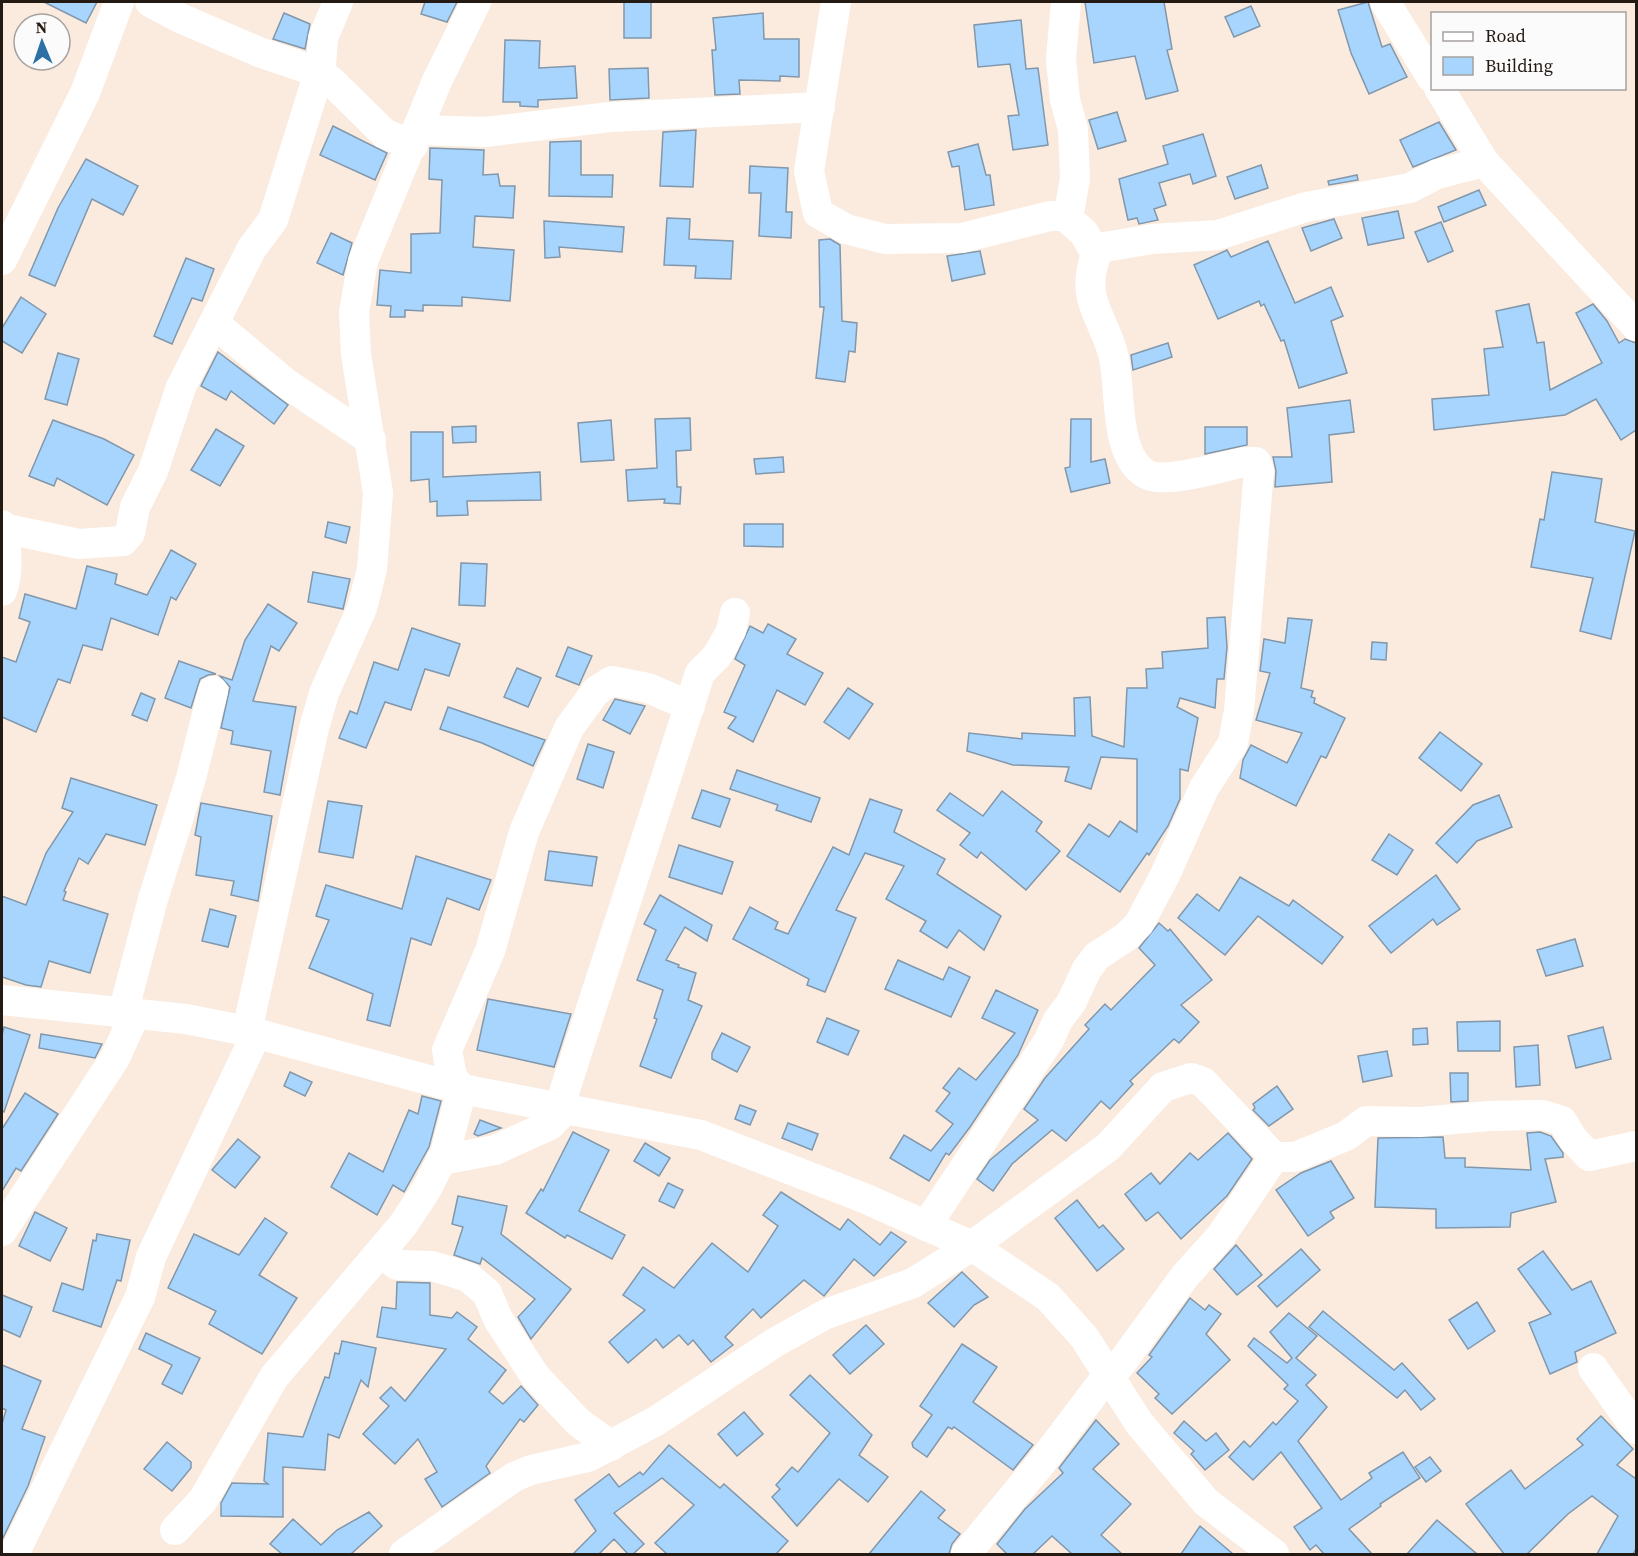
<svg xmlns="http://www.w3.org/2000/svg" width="1638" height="1556" viewBox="0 0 1638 1556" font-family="'Source Serif 4',serif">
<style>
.building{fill:#a8d5fd;stroke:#8197ab;stroke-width:1.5}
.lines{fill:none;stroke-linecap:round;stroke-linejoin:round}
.minor{stroke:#fff;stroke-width:30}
</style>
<rect width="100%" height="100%" fill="#fbebdf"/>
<g class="building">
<path d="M44,2H97L86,23Z"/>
<path d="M425,2H457L447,22L421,14Z"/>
<rect x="624" y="2" width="27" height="36"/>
<path d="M1085,2H1164L1172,49L1167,50L1178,91L1146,99L1135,56L1094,63Z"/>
<path d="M1368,2L1382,47L1390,44L1407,77L1369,94L1351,53L1338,10Z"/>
<path d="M1251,6L1260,26L1234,37L1225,17Z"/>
<path d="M284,13L310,24L305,49L273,39Z"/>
<path d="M763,13L764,39H799V77L780,76V81L739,80L740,94L715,95L712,50H716L713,18Z"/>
<path d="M1021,20L1026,69L1038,68L1048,145L1013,150L1008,116L1019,115L1010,64L978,67L974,25Z"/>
<path d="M505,40L540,41L539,68L575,66L577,98L538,100V107L520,106V102H503Z"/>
<path d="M648,68L649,98L610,100L609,69Z"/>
<path d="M1117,112L1126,141L1098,149L1089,120Z"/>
<path d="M1439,122L1456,150L1413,167L1400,140Z"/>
<path d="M333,126L387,153L375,180L320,155Z"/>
<path d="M696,130L693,187L660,186L663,132Z"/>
<path d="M1203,134L1216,176L1193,184L1190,174L1159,183L1166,205L1154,209L1158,220L1139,224L1137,218L1128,220L1119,179L1168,164L1163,146Z"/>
<path d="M581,141V175H613L612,197L549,196L550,142Z"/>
<path d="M978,144L986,175H990L994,205L965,210L959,166L952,167L948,152Z"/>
<path d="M430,148L484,150L483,175L498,174L500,186H515L513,218L475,216L473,247L514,250L510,301L462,297V306L423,305V311L405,310V317H390L391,306L377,305L380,270L411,273V234L440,233L442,180L429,179Z"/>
<path d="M86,159L138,186L123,215L92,199L55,286L29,275L58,208Z"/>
<path d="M1261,165L1268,188L1235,199L1227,177Z"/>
<path d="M750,166L788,168L786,212H792L791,238L759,236L761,193H749Z"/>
<path d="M1357,175L1358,180L1329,185L1328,181Z"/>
<path d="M1479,190L1486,205L1444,222L1438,207Z"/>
<path d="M1398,211L1404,238L1368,245L1362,218Z"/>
<path d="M667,218L690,219L689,239L733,241L731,279L695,278L696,266L664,265Z"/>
<path d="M1334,219L1342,238L1311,251L1302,228Z"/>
<path d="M544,221L624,227L622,252L559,247L560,257L545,258Z"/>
<path d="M1441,222L1453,251L1428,262L1415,232Z"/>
<path d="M331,233L352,243L343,275L317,263Z"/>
<path d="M830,239L840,245L842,321L857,323L855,352L849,351L845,382L816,378L824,307H820L819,240Z"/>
<path d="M1268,241L1295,303L1331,287L1343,316L1331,321L1347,373L1299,388L1284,340L1281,341L1264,304L1261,306L1259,301L1218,319L1194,265L1225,251L1227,250L1231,257Z"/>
<path d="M980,251L985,274L952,281L947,256Z"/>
<path d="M186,258L214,269L202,301L192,298L172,344L154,336Z"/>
<path d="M21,297L46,314L22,353L2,341V328Z"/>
<path d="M1529,304L1537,343L1544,342L1550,390L1602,363L1576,313L1593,304L1607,321L1619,343L1625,339L1636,343V430L1621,440L1596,399L1565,415L1434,430L1432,399L1489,395L1484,349L1503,347L1496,311Z"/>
<path d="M1168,343L1172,357L1133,370L1131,355Z"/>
<path d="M218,352L288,405L274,424L231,391L226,400L201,386Z"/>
<path d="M58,353L79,359L67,405L45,399Z"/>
<path d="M1350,400L1354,432L1329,435L1332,482L1275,487L1276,471L1273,457H1292L1287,408Z"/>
<path d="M690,418L691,450L676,451L677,487H681L680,504L664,503L665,499L628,501L626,470L657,468L655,419Z"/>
<path d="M1071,419H1091V462L1105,459L1110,483L1071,492L1065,468L1070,467Z"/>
<path d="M53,420L104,439L134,455L107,505L57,478L54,486L29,476Z"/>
<path d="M611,420L614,460L581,462L578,423Z"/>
<path d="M476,426V442L453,443L452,427Z"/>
<path d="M1205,427H1247V445L1205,454Z"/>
<path d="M216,429L244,446L220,486L191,470Z"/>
<path d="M411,432H443V477L540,472L541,500L467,501L468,515L437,516V501L430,502L429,479L411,481Z"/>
<path d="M783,457L784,472L756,474L754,459Z"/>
<path d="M1552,472L1602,479L1595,522L1635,531L1611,639L1580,631L1593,578L1531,567L1540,519L1544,520Z"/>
<path d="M328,522L350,527L346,543L325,537Z"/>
<path d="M744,524H783V547L744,546Z"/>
<path d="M171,550L196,564L176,600L171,597L158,635L111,618L102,650L83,645L70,683L58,679L36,732L2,717V657L16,662L30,622L19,618L25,594L76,609L87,566L117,574L115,584L147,595Z"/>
<path d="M461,563L487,564L485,606L459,605Z"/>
<path d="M313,572L350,579L343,609L308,602Z"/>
<path d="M268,604L297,623L279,651L271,646L253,701L296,707L280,795L264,792L271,751L231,744L233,731L221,728L230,687L220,676L232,680L245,640Z"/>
<path d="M1225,617L1227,647L1224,679H1217L1215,708L1180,698L1177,707L1198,718L1188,771L1180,769V799L1168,826L1149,855L1147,853L1120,892L1067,856L1089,824L1109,837L1120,821L1137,832V759L1101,757L1091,789L1065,781L1069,767L1013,765L967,751L969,733L1022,739V733L1075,736L1074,698L1090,697L1092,736L1124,747L1127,688H1147L1146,669L1163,668L1162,652L1208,648L1207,618Z"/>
<path d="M1288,618L1312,620L1301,688L1313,691L1311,697L1315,698L1314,703L1345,718L1326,758L1321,756L1296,806L1240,778L1243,760L1251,745L1287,763L1302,733L1256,720L1270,673L1260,671L1264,639L1285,643Z"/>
<path d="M768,624L796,639L787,654L823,673L805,705L777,690L753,742L728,728L736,717L724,712L745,665L735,659L750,626L763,633Z"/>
<path d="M412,628L460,644L449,676L425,669L411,710L385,702L366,748L339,738L350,711L357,714L374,662L398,670Z"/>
<path d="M1372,642L1387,643L1386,660L1371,659Z"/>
<path d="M568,647L592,656L579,685L556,676Z"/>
<path d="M179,661L216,674L208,675L200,679L191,708L165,698Z"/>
<path d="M517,668L541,678L528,707L504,697Z"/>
<path d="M848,688L873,704L849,739L824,722Z"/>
<path d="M141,693L155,699L147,721L132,715Z"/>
<path d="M615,699L645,706L630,734L603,720Z"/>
<path d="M448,707L545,740L533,766L482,743L440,729Z"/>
<path d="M1440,732L1482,764L1461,791L1419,758Z"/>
<path d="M588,744L614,752L603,788L577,779Z"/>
<path d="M737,770L820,798L811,822L776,810L778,805L730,789Z"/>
<path d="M71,778L157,805L145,845L106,834L88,864L79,858L64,891L66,892L63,900L108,914L90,973L49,961L41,987L26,985L2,977V896L26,905L46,853L73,812L62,808Z"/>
<path d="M702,790L730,799L720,827L692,818Z"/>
<path d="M1002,791L1042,822L1036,831L1060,851L1026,890L981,852L977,858L960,845L970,833L937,810L950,793L983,816Z"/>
<path d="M1499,795L1512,827L1477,841L1457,863L1436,843L1473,805Z"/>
<path d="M870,799L902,810L894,832L945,859L937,874L1001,916L984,950L959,930L947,948L920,931L926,921L886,899L904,866L865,853L836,910L856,918L825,992L807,985L809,979L733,939L750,907L778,922L775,929L788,934L833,847L849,855Z"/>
<path d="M328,801L362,806L353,858L319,852Z"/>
<path d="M201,803L272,816L258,901L231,895L234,881L196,875L201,837L195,835Z"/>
<path d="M1389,834L1413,850L1397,875L1372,860Z"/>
<path d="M679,845L733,862L722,894L669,877Z"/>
<path d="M549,851L597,857L592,886L545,880Z"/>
<path d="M416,856L491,880L479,910L447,898L431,945L411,938L390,1026L367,1020L373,994L309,968L329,920L316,916L326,885L402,909Z"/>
<path d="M1436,875L1460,909L1437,925L1433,919L1391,953L1369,926Z"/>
<path d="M1240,877L1289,906L1293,900L1343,937L1322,964L1258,916L1225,955L1178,918L1197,894L1219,911Z"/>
<path d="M660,895L712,925L707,941L685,927L666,960L679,965L678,967L696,973L688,1000L702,1006L671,1078L640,1066L657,1019L654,1018L663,990L637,980L656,930L644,924Z"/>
<path d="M210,909L236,916L228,947L202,941Z"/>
<path d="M1159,923L1168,931L1170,929L1212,980L1181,1005L1199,1022L1179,1043L1174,1039L1130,1081L1133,1084L1110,1109L1101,1101L1066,1141L1052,1130L1012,1164L993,1191L977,1179L990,1160L1038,1120L1024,1109L1045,1078L1089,1029L1085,1025L1105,1004L1111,1010L1155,965L1139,948Z"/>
<path d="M1575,939L1583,966L1546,976L1537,950Z"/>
<path d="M898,960L943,980L949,967L970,977L951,1017L885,989Z"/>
<path d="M996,990L1038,1010L1018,1055L970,1127L949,1155L946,1153L929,1181L890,1158L904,1135L931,1151L953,1124L936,1111L950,1093L943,1088L959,1068L976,1080L1015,1033L982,1018Z"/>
<path d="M488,999L571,1014L554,1067L477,1050Z"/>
<path d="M827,1018L859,1031L848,1055L817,1042Z"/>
<path d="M1500,1021V1051H1458L1457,1022Z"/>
<path d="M4,1027L30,1035L4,1112L2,1111V1035Z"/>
<path d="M1603,1027L1611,1059L1576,1068L1568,1036Z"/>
<path d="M1427,1028L1428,1044L1413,1045V1029Z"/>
<path d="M722,1033L750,1047L737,1072L712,1059V1053Z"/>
<path d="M41,1034L102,1044L95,1058L39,1048Z"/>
<path d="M1538,1045L1540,1085L1516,1087L1514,1047Z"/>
<path d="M1387,1051L1392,1076L1363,1082L1358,1056Z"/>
<path d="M290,1072L312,1082L305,1096L284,1086Z"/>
<path d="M1450,1073H1468V1101L1451,1102Z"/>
<path d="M1277,1086L1293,1109L1269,1126L1253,1110L1255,1108L1253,1104Z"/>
<path d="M25,1093L58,1114L21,1171L16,1168L2,1191V1129Z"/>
<path d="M422,1096L441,1101L429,1147L404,1192L393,1185L377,1215L331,1187L349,1153L383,1172L409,1110L418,1114Z"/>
<path d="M740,1105L756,1111L750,1125L735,1119Z"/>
<path d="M480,1120L501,1128L478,1136L474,1134Z"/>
<path d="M788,1123L818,1134L812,1150L782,1138Z"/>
<path d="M573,1132L609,1150L579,1211L625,1235L612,1259L567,1235L565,1238L526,1213L541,1189L543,1191Z"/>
<path d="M1540,1132L1551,1136L1563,1153V1157L1545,1159L1556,1202L1511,1213L1510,1227L1436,1228V1209L1375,1207L1378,1138L1443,1137L1445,1158H1465V1167L1531,1170L1527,1133Z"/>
<path d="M1228,1133L1252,1159L1227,1196L1181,1239L1158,1212L1146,1221L1125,1194L1151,1173L1160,1184L1190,1153L1198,1160Z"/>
<path d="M238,1139L260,1157L235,1188L212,1170Z"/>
<path d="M645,1143L670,1158L659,1176L634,1161Z"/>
<path d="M1331,1161L1354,1198L1330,1212L1334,1218L1308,1236L1276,1190L1301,1173Z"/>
<path d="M668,1183L683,1190L674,1208L659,1201Z"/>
<path d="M781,1192L840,1230L848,1219L880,1245L891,1232L906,1242L874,1276L854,1259L824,1296L804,1280L761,1318L753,1309L725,1337L733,1345L711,1362L693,1340L688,1345L679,1335L663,1348L656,1339L628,1363L609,1342L645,1310L623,1295L643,1267L674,1288L712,1243L748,1272L778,1226L763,1215Z"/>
<path d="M458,1196L507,1206L501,1234L571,1289L531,1339L518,1317L535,1299L482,1258L480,1264L454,1255L463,1227L452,1224Z"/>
<path d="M1077,1200L1099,1228L1103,1225L1124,1249L1097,1271L1055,1218Z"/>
<path d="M35,1212L67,1228L50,1261L19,1246Z"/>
<path d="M265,1218L287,1233L259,1275L297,1298L262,1354L209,1324L216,1311L168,1288L194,1234L239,1255Z"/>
<path d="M97,1234L130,1240L121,1281L117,1280L101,1327L53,1311L62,1283L83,1290L93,1240L96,1241Z"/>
<path d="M1236,1245L1262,1275L1237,1295L1214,1269Z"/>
<path d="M1301,1249L1320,1270L1277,1307L1258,1286Z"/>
<path d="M1543,1251L1572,1290L1591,1281L1616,1333L1575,1352L1577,1362L1550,1374L1529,1323L1551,1314L1518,1269Z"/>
<path d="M962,1272L988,1297L974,1305L954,1327L928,1303Z"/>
<path d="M397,1282L430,1283V1315L452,1318L457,1312L477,1327L468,1339L506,1370L489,1392L503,1404L521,1386L538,1405L524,1422L520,1419L486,1466L490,1473L442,1507L425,1479L437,1472L418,1439L395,1464L363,1434L389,1406L380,1398L391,1387L405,1401L446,1349L377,1337L382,1307L396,1309Z"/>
<path d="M2,1295L32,1307L20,1337L2,1329Z"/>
<path d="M1190,1298L1205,1310L1209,1305L1221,1314L1206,1334L1230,1360L1172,1414L1155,1398L1159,1394L1137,1373L1152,1357L1149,1355Z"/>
<path d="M1477,1302L1495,1331L1468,1349L1449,1320Z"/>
<path d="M1323,1311L1394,1370L1402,1363L1435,1399L1421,1410L1405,1390L1397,1398L1309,1327Z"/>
<path d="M1289,1313L1317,1336L1296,1358L1316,1375L1306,1385L1327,1407L1298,1441L1341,1500L1372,1478L1369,1473L1403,1452L1420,1478L1380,1504L1381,1506L1349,1529L1372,1554H1324L1316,1545L1310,1550L1294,1527L1322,1508L1281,1452L1253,1480L1229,1457L1244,1441L1250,1447L1273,1422L1276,1425L1298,1401L1284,1389L1288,1385L1248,1346L1254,1338L1287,1363L1292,1358L1270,1332Z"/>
<path d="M866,1325L884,1344L850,1374L833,1355Z"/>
<path d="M146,1333L200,1358L182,1394L162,1384L172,1365L139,1349Z"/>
<path d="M342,1341L376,1348L368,1387L361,1380L339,1438L328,1434L325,1470L283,1467V1517L221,1516V1503L232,1483L268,1484L264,1481L268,1433L303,1437L325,1377L329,1378L335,1353L339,1354Z"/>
<path d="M962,1344L997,1367L973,1402L1033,1445L1013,1470L954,1427L952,1429L948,1427L927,1457L913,1447L912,1443L932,1415L920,1406Z"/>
<path d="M2,1365L41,1381L22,1429L45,1437L28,1486L2,1540V1424L6,1410L2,1408Z"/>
<path d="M810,1375L872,1435L859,1455L888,1477L868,1502L839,1479L797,1526L772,1497L780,1489L776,1485L792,1467L798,1472L830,1433L790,1395Z"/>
<path d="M744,1412L763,1434L737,1456L718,1434Z"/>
<path d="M1601,1416L1633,1449L1617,1465L1636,1479V1549L1633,1554H1597L1618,1516L1592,1496L1568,1514L1527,1554H1504L1466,1504L1511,1470L1525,1489L1583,1445L1577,1439Z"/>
<path d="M1096,1420L1119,1444L1093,1469L1131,1504L1101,1535L1122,1554H1072L1052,1536L1033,1554H1007L997,1544L1025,1509L1063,1473L1059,1468Z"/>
<path d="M1184,1421L1206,1441L1216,1433L1229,1450L1205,1470L1191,1454L1194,1451L1174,1433Z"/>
<path d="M167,1442L191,1462V1468L172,1491L144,1469Z"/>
<path d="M669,1445L720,1488L724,1484L788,1541L776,1554H667L655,1543L694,1505L662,1478L614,1513L644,1544L633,1554H628L614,1539L599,1554H573L596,1531L575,1500L609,1474L619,1487L640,1472L643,1475Z"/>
<path d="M1430,1457L1441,1471L1426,1482L1415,1467Z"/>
<path d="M921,1491L945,1510L938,1518L960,1534L952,1544L949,1554H869Z"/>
<path d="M369,1512L382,1526L351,1554H282L270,1544L293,1519L321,1545L337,1530Z"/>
<path d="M1437,1520L1477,1554H1407Z"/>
<path d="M1200,1526L1233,1554H1181Z"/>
</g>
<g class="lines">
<g class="minor">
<path d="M150,2L180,18L259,52L306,68L330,80L385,134L413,145"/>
<path d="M836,2L809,171L818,213L846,229L885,239L962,238L1050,216H1065L1084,233L1096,254"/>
<path d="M1066,2L1061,59L1065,100L1073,129L1075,179L1068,218"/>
<path d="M1385,2L1432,78"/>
<path d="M1439,88L1484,162L1636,326"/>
<path d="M419,130L485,132L610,117L820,107"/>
<path d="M2,260L85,93L119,2"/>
<path d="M214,323L287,384L371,440"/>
<path d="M2,525C7,545 9,572 2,591"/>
<path d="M2,528L79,544L123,541L130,533L135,507L153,471L181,387L252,248L273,220L321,66L323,38L338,2"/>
<path d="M2,1000L186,1019L247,1031L462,1089L701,1135L864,1198L972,1246L1048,1297L1084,1337L1139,1423L1206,1502L1274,1554"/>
<path d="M123,1013L153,899L191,778L213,691"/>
<path d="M559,1108L700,673L717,656L731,631L735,613"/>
<path d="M441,1160L495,1150L550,1125L566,1109"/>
<path d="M926,1226L1049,1040L1058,1020L1071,1003L1087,969L1097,956L1126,937L1139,924L1165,875L1204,788L1233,743L1239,711L1259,470L1256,462H1245C1223,466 1165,485 1146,474C1114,456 1121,391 1114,358C1110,337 1097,318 1092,298C1088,282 1092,262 1099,248L1152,239L1218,235L1306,207L1410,188L1437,174L1484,162"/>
<path d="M2,1231L115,1058L135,1014"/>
<path d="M381,1252L397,1265L432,1266L468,1277L487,1293L498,1319L535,1376L578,1422L611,1446"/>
<path d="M1593,1368L1636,1429"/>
<path d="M175,1530L203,1500L274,1377L403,1225L426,1190L445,1153L462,1089L452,1077L447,1050L490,951L524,832L569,728L596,691L612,681L648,688L690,706"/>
<path d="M14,1554L140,1297L151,1257L251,1045L247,1031L314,728L324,693L362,608L372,569L378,493L356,354L354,312L363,261L437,81L476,2"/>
<path d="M404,1554L514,1477L531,1470L588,1457L656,1421L774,1343L826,1314L913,1283L972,1246L1108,1147L1163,1087L1191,1078L1203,1082L1274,1157"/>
<path d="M966,1554L1042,1462L1107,1376L1120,1365L1185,1276L1221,1236L1274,1157H1295L1346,1136L1366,1121L1420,1122L1489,1116L1543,1115L1562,1121L1573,1139L1589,1156L1636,1146"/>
</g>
</g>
<rect width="1638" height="1556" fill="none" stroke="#241a14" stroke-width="6"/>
<rect x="1431" y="12" width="195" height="78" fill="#fbfbfb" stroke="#a5a19f" stroke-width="1.5"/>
<rect x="1443" y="32" width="30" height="9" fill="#ffffff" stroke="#a5a19f" stroke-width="1.5"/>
<text x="1485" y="42" font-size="18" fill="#241a14">Road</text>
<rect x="1443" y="57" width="30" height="18" fill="#a8d5fd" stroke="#a5a19f" stroke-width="1.5"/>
<text x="1485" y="72" font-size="18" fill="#241a14">Building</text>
<g transform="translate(42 42) rotate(358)"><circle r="28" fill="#fbfbfb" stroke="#a5a19f" stroke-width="1.5"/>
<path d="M0-4.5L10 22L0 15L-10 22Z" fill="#2d70a5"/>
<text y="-9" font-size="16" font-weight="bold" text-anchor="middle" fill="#241a14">N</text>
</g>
</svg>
